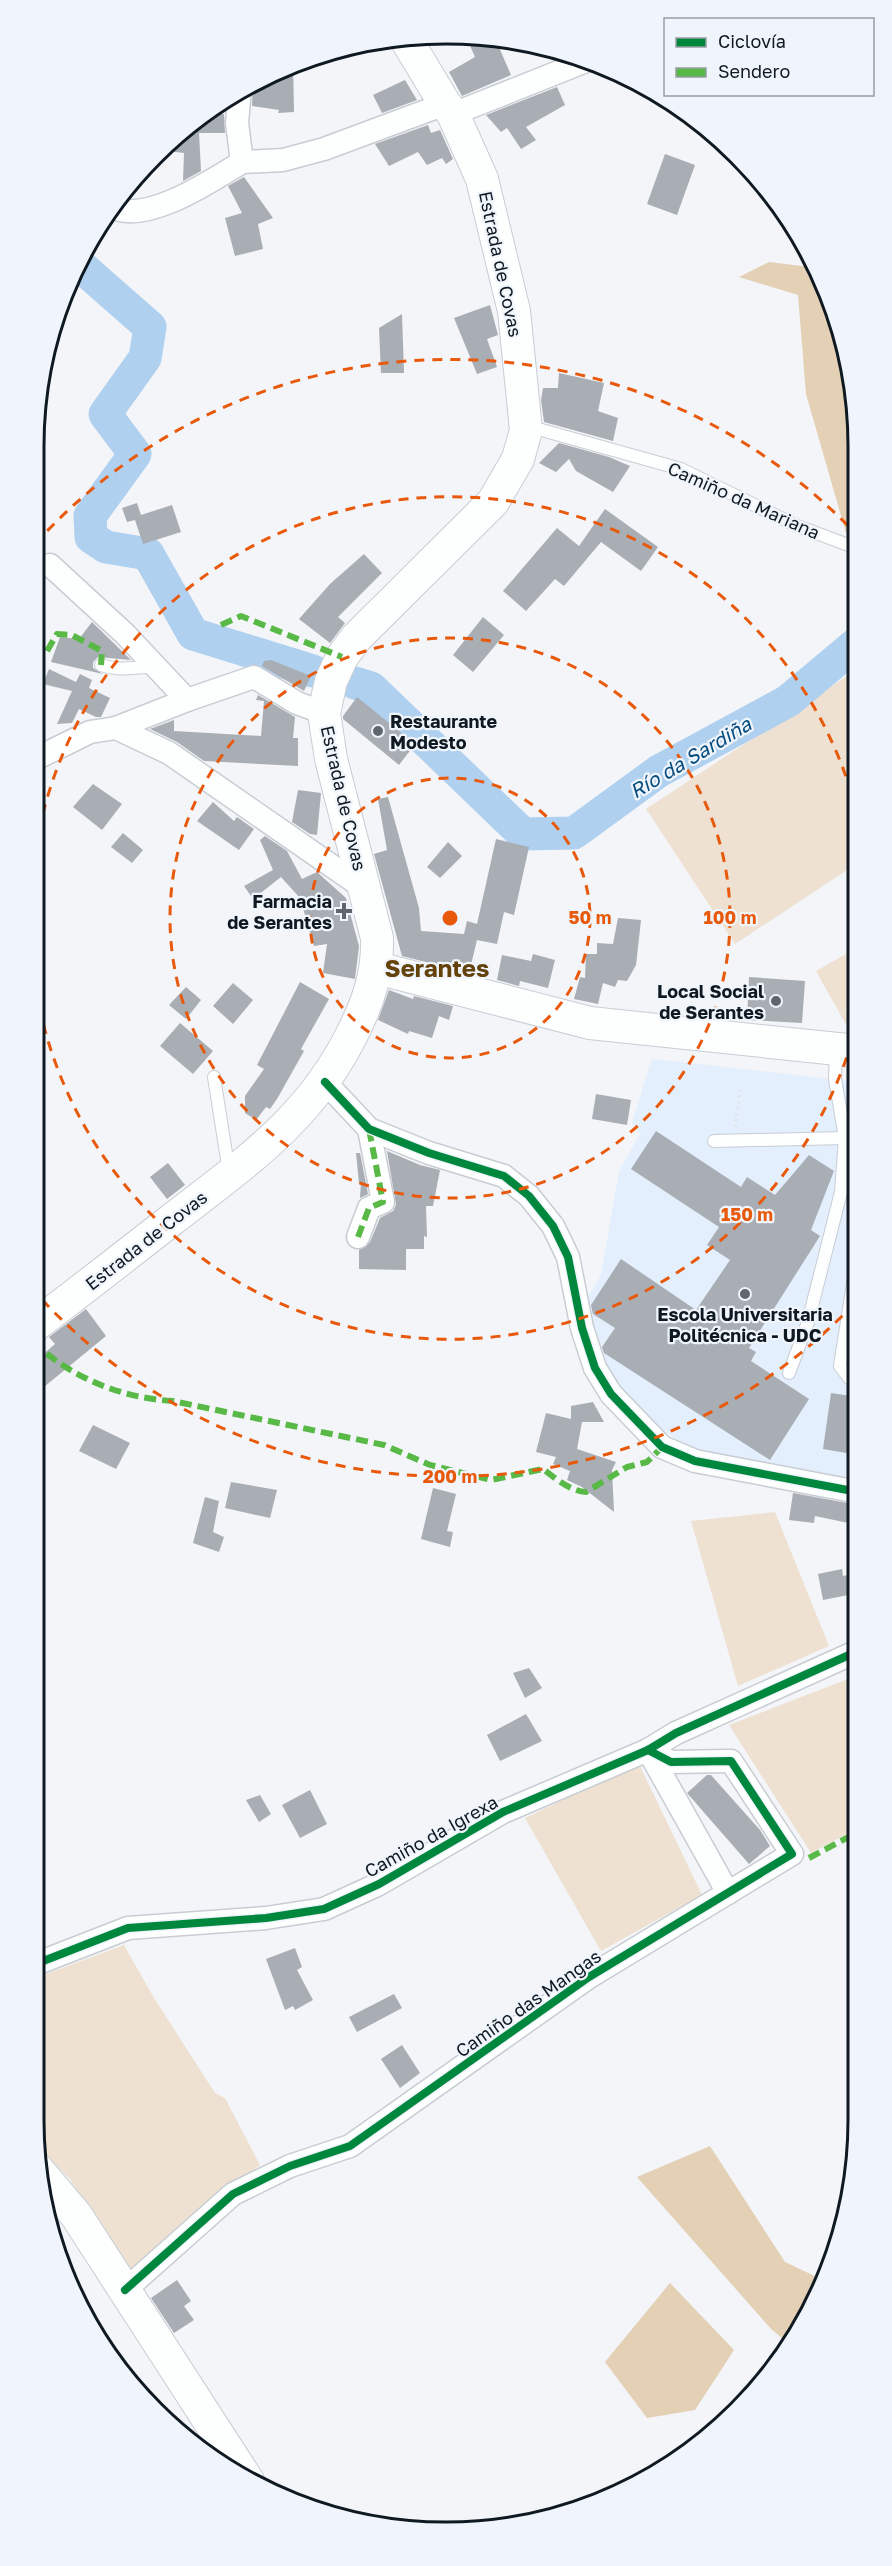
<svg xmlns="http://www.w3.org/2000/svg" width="892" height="2566" viewBox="0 0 892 2566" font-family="'Golos Text',sans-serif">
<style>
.built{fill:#e3effc}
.green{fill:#eee1d2}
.forest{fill:#e3d0b5}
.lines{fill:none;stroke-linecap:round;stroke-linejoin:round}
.river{stroke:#b0d0f0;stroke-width:33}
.building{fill:#a8aeb4}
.lane-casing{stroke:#c8cdd4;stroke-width:14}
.street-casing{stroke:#c8cdd4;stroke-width:25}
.secondary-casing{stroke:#c8cdd4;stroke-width:34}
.path{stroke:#e0e1e2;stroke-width:3;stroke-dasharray:1.5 4.5;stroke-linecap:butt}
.lane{stroke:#fdfefe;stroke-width:12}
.street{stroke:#fdfefe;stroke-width:22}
.secondary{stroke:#fdfefe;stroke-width:32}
.quiet{stroke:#58b947;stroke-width:6;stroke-dasharray:12 6;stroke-linecap:butt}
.cycleway-casing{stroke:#f0f5fb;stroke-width:11}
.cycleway{stroke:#00873e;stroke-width:8}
.ring{fill:none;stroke:#e8590c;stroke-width:3;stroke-dasharray:10 8}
.poi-dot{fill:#5f666d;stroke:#f0f5fb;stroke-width:2}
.labels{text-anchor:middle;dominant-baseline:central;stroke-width:4.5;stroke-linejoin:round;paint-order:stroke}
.street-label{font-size:18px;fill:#0f1922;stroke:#f0f5fb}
.poi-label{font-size:18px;font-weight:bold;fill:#0f1922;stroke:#f0f5fb;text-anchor:end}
.water-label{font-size:20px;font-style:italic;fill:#054c81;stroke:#f0f5fb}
.district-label{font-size:24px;font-weight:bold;fill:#63420b;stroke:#f0f5fb}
.rim{fill:none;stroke:#0f1922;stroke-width:3}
.centre{fill:#e8590c;stroke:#f0f5fb;stroke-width:3}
.ring-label{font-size:18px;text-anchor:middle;font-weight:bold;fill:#e8590c;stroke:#f0f5fb;stroke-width:4.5;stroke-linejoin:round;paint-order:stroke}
</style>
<rect width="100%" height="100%" fill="#f3f5f8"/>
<path class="built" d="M652,1059L857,1082L858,1483L700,1456L633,1409L603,1371L585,1302L601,1275L619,1171L640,1134L632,1122Z"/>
<g class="green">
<path d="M856,670V864L735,944L646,809Z"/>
<path d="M857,948V1026L849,1030L816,971Z"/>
<path d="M775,1512L829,1646L738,1686L691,1521Z"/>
<path d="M858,1675V1828L811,1853L729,1725Z"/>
<path d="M639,1764L702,1895L601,1951L525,1818Z"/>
<path d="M124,1945L154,1998L215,2093L225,2098L260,2165L130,2273L70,2179L35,2145L33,1979Z"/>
</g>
<g class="forest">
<path d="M769,262L818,268L855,392L856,537L846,533L806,394L798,295L739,277Z"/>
<path d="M710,2146L785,2262L821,2279L791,2345L772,2330L637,2177Z"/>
<path d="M670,2283L734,2350L695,2410L647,2418L605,2362Z"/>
</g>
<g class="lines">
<g class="river">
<path d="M76,262L150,327L145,358L105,414L135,454L90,516L91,537L106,547L148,554L193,634L313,671"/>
<path d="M355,683L371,688L523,834L574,833L659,771L788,701L856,644"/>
</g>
</g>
<g class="building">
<path d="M465,34L495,38L511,75L462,96L449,72L475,57Z"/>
<path d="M293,64L294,112L278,113L279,110L252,106L253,82Z"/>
<path d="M405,80L417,100L382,113L373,95Z"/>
<path d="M557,87L565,105L526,127L536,140L521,149L507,128L501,132L486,115Z"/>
<path d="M224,114L225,133H199L201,171L183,181L184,153L160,150L173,136L203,115Z"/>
<path d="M428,125L431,133L440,130L453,159L446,164L442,158L427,165L418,152L389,166L375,144Z"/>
<path d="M665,154L695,165L677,215L647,204Z"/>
<path d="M244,177L273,218L258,224L263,249L235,256L225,218L242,213L228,186Z"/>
<path d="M490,305L498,335L487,339L497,367L477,374L454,318Z"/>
<path d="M402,314L404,373H381L379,328Z"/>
<path d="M559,373L604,383L598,411L618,418L613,441L544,422L541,400L543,388H558Z"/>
<path d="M559,443L609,457L630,466L613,492L576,471L569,459L556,472L539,463Z"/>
<path d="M137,503L141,515L172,505L181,532L143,544L135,520L127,522L122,508Z"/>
<path d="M605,509L658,547L641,571L601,542L564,586L555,579L526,611L503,591L557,528L579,546Z"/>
<path d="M364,554L382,573L338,617L345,623L330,643L299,619L330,584Z"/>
<path d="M483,617L504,635L473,672L453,655Z"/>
<path d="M92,622L131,660L98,657L93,662V668L103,674L51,662L60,637L79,639Z"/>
<path d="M271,660L311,676L304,691L262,666L264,661Z"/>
<path d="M49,669L76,682L80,674L92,680L89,688L110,698L101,717H96L79,709L72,723L57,724L72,691L43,684Z"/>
<path d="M258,695L295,717L293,738H298V766L204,761L177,742L150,729L174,720V731L261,736L264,701L256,700Z"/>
<path d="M357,697L415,744L399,765L343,719V716Z"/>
<path d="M93,784L122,804L102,830L73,807Z"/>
<path d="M298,790L321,793L317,835L310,834L292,822Z"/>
<path d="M388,797L419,908L421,931L464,934L467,921L477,924L496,839L529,847L514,915L504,912L497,944L477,940L469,973L402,956L374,854L387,850L378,799Z"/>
<path d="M213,802L234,821L237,817L254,829L239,850L197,821Z"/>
<path d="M123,833L143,850L132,863L111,847Z"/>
<path d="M265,836L287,851L302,879L317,872L346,898L359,946L355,979L323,973L327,944L314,946L300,898L281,877L253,899L244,886L273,870L260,840Z"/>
<path d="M448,842L462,856L440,878L427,867Z"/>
<path d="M618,918L641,920L636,965L627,981L618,980L615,987L603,983L598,1004L574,999L580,977L585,978L586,954H597V943L613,944Z"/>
<path d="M533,954L555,960L548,988L520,981L519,986L497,980L502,955L531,961Z"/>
<path d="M749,977L805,981L802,1023L747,1020Z"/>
<path d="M300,982L329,999L301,1049L304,1051L277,1099L270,1109L266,1107L256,1120L245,1113V1096L264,1069L257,1065Z"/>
<path d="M233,983L253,1000L233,1024L213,1006Z"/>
<path d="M186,987L201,1000L186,1019L169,1005Z"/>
<path d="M389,990L413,999L414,996L453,1006L449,1020L439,1016L432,1038L409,1031L408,1034L378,1020Z"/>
<path d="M180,1023L213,1051L193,1074L160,1046Z"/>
<path d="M596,1094L631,1100L627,1125L592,1119Z"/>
<path d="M656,1131L741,1187L747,1177L775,1195L809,1155L834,1171L811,1230L820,1236L749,1348L756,1352L751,1361L809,1399L770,1460L604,1353L602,1347L615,1328L593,1314L591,1305L621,1259L696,1310L730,1260L707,1245L719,1227L631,1169Z"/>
<path d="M387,1151L420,1165L440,1170L433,1206H426L427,1237L424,1236V1249H406V1270L359,1269V1250L370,1242L380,1218L393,1211L396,1205Z"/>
<path d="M356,1153H360L368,1194L360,1198L361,1182L359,1183Z"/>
<path d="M168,1163L185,1185L167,1199L150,1177Z"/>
<path d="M86,1309L106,1336L33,1396V1363L55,1344L49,1337Z"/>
<path d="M831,1393L858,1397V1455L823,1449Z"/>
<path d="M593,1402L604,1422H582L577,1449L616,1462L612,1470L614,1512L582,1487L567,1480L570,1471L553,1464L556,1457L536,1452L546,1413L571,1419V1406Z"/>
<path d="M93,1425L130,1443L116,1469L79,1451Z"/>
<path d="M231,1482L277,1490L270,1518L225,1508Z"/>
<path d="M433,1488L456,1494L447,1531L453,1532L450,1547L421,1539Z"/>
<path d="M793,1493L858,1505V1525L815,1516L814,1523L789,1520Z"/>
<path d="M205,1497L219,1501L213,1532L224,1537L219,1552L193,1543Z"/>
<path d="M842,1569L843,1576L858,1573V1588L847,1590L848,1595L823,1600L818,1574Z"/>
<path d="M529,1668L542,1688L525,1698L513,1673Z"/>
<path d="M526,1714L542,1741L500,1761L487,1735Z"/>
<path d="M707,1775H711L760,1830L770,1846L749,1864L687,1793Z"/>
<path d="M310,1790L327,1824L300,1838L282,1805Z"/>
<path d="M260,1795L271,1814L259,1822L246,1800Z"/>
<path d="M295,1948L302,1967L297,1970L313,2000L295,2010L293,2006L285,2010L266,1959Z"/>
<path d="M394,1994L402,2008L357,2032L349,2017Z"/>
<path d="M402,2045L420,2073L400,2088L381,2059Z"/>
<path d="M177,2280L191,2301L184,2306L194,2320L174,2333L151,2298Z"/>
</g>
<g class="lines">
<g class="lane-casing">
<g id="lane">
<path d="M528,430L538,429L681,469L795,525L856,548"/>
<path d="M101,665C121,672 135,666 155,667"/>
<path d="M214,1077L229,1172"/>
<path d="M714,1141L845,1138L835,1079L836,1049"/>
<path d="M857,1258L840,1366L850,1379L857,1380"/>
<path d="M789,1373L808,1322L841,1192L845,1138"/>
</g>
</g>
<g class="street-casing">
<g id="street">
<path d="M240,88L237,123L242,162L283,160L324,149L445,104"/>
<path d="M453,114L586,61"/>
<path d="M111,207C146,225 211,181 242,162"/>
<path d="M50,565L125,634L187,700L254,677L297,703L324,713"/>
<path d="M116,728L187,700"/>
<path d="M33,760L90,732L116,728L169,753L365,889"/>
<path d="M325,1082L369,1129L429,1153L504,1176L529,1196L553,1226L568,1257L582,1328L595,1368L611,1394L662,1447L695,1461L858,1492"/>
<path d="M358,1237L369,1208L383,1202L369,1129"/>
<path d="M648,1750L728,1893"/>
<path d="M33,1965L128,1928L266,1918L324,1909L379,1884L503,1812L648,1750L676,1733L858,1651"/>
<path d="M125,2290L233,2194L290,2166L350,2146L589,1977L792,1854L731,1761L671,1762L648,1750"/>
</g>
</g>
<g class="secondary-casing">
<g id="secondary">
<path d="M377,968L590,1023L857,1051"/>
<path d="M33,1327C79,1292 124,1257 170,1221C245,1163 312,1118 354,1030C369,1000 378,972 377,938L331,759L324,713L331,681L342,657L356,638L493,502L518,459L526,430L514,311L482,179L453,114L445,104L404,36"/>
<path d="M38,2170L76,2215L248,2481"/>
</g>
</g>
<path class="path" d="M735,1127L740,1090"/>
<use href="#lane" class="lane"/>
<use href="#street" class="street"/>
<use href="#secondary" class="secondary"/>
<g class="quiet">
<path d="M221,625L241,616L342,657"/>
<path d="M33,651L44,656L57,634L72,635L102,651L101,665"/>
<path d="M358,1237L369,1208L383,1202L369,1129"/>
<path d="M33,1342C72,1378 121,1398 173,1401L384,1445L430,1465L491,1480L543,1469C555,1478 570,1491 586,1492L627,1467L647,1462L662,1447"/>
<path d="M809,1858L858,1832"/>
</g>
<g class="cycleway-casing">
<g id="cycleway">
<path d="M325,1082L369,1129L429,1153L504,1176L529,1196L553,1226L568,1257L582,1328L595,1368L611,1394L662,1447L695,1461L858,1492"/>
<path d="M33,1965L128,1928L266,1918L324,1909L379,1884L503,1812L648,1750L676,1733L858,1651"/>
<path d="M125,2290L233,2194L290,2166L350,2146L589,1977L792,1854L731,1761L671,1762L648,1750"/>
</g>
</g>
<use href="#cycleway" class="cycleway"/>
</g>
<g class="ring">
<circle cx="450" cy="918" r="140"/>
<circle cx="450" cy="918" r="280"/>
<path d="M857 1023A420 420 0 0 1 33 969M33 867A420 420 0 0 1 856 809"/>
<path d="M855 1303A559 559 0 0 1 35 1292M35 544A559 559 0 0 1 855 533"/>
</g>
<g class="poi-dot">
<circle cx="378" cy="731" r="6"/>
<path d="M341 902h6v6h6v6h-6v6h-6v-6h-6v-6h6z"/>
<circle cx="776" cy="1001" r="6"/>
<circle cx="745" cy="1294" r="6"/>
</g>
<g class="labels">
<g class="street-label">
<text transform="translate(501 264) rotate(78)">Estrada de Covas</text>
<text transform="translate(744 500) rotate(24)">Camiño da Mariana</text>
<text transform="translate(344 798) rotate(77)">Estrada de Covas</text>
<text transform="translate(146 1240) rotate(-38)">Estrada de Covas</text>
<text transform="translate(431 1836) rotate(-29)">Camiño da Igrexa</text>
<text transform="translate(528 2003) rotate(-35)">Camiño das Mangas</text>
</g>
<g class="poi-label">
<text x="390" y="721" text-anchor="start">Restaurante<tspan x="390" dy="21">Modesto</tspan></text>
<text x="332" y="901">Farmacia<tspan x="332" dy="21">de Serantes</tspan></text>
<text x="764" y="991">Local Social<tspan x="764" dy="21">de Serantes</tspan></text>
<text x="745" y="1314" text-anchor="middle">Escola Universitaria<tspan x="745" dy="21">Politécnica - UDC</tspan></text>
</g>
<g class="water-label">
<text transform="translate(690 757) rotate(-31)">Río da Sardiña</text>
</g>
<g class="district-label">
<text x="437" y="967">Serantes</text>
</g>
</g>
<path d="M0 0H892V2566H0ZM446 44H446A402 402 0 0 1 848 446V2120A402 402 0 0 1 446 2522H446A402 402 0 0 1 44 2120V446A402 402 0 0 1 446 44Z" fill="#f0f5fb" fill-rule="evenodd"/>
<path class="rim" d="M446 44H446A402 402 0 0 1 848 446V2120A402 402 0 0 1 446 2522H446A402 402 0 0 1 44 2120V446A402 402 0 0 1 446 44Z"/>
<circle cx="450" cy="918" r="9" class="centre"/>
<g class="ring-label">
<text x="590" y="924">50 m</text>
<text x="730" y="924">100 m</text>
<text x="747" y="1221">150 m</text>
<text x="450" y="1483">200 m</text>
</g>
<rect x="664" y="18" width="210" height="78" fill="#f0f5fb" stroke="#969da4" stroke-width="1.5"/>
<rect x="676" y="38" width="30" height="9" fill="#00873e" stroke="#969da4" stroke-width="1.5"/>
<text x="718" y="48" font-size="18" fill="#0f1922">Ciclovía</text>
<rect x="676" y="68" width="30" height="9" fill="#58b947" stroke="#969da4" stroke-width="1.5"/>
<text x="718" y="78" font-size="18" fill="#0f1922">Sendero</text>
</svg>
